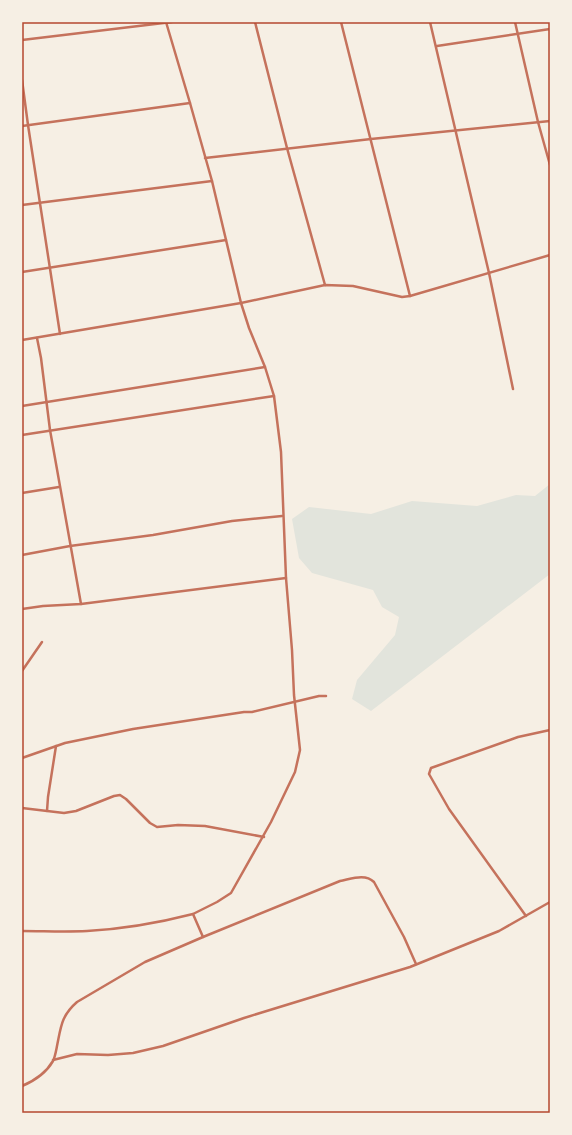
<svg xmlns="http://www.w3.org/2000/svg" width="572" height="1135" viewBox="0 0 572 1135" font-family="Signika,sans-serif">
<style>
.green{fill:#e2e4dc}
.lines{fill:none;stroke-linecap:round;stroke-linejoin:round}
.minor{stroke:#c5725c;stroke-width:2.5}
.neatline{fill:none;stroke:#b5482f;stroke-width:1.5}
</style>
<rect width="100%" height="100%" fill="#f6efe4"/>
<path class="green" d="M550,484V574L371,711L352,699L357,680L395,635L399,617L382,607L373,590L312,573L299,558L292,519L309,507L371,514L412,501L477,506L516,495L535,496Z"/>
<g class="lines">
<g class="minor">
<path d="M166,22L190,103L212,181L241,303L249,328L265,367L274,396L281,452L286,578L292,650L294,695L300,750L295,772L271,822L231,893L217,902L193,914"/>
<path d="M255,22L287,148L325,285"/>
<path d="M341,22L410,296"/>
<path d="M430,22L489,273L513,389"/>
<path d="M515,22L538,122L550,165"/>
<path d="M22,40L172,22"/>
<path d="M437,46L550,29"/>
<path d="M22,80L28,125L60,334"/>
<path d="M22,126L190,103"/>
<path d="M205,158L371,139L550,121"/>
<path d="M22,205L212,181"/>
<path d="M22,272L226,240"/>
<path d="M37,338L41,358L50,430L81,604"/>
<path d="M22,340L241,303L325,285L353,286L402,297L410,296L550,255"/>
<path d="M22,406L265,367"/>
<path d="M22,435L274,396"/>
<path d="M22,493L59,487"/>
<path d="M22,555L70,546L153,535L232,521L282,516"/>
<path d="M22,609L43,606L81,604L286,578"/>
<path d="M22,671L42,642"/>
<path d="M22,758L65,743L133,729L244,712H252L319,696H326"/>
<path d="M22,808L64,813L76,811L114,796L120,795L126,799L150,823L157,827L178,825L205,826L264,837"/>
<path d="M47,811L48,797L56,746"/>
<path d="M526,916L449,809L429,774L431,768L518,737L550,730"/>
<path d="M22,931C44,931 65,932 87,931C123,929 158,923 193,914L203,937"/>
<path d="M53,1060L77,1054L108,1055L133,1053L163,1046L244,1018L410,967L499,931L550,902"/>
<path d="M22,1086C34,1081 46,1073 53,1061C55,1057 56,1051 57,1046C61,1027 61,1016 77,1002L145,962L203,937L340,881C351,879 365,873 374,882L404,937L416,964"/>
</g>
</g>
<rect width="572" height="1135" fill="none" stroke="#f6efe4" stroke-width="46"/>
<rect x="23" y="23" width="526" height="1089" class="neatline"/>
</svg>
